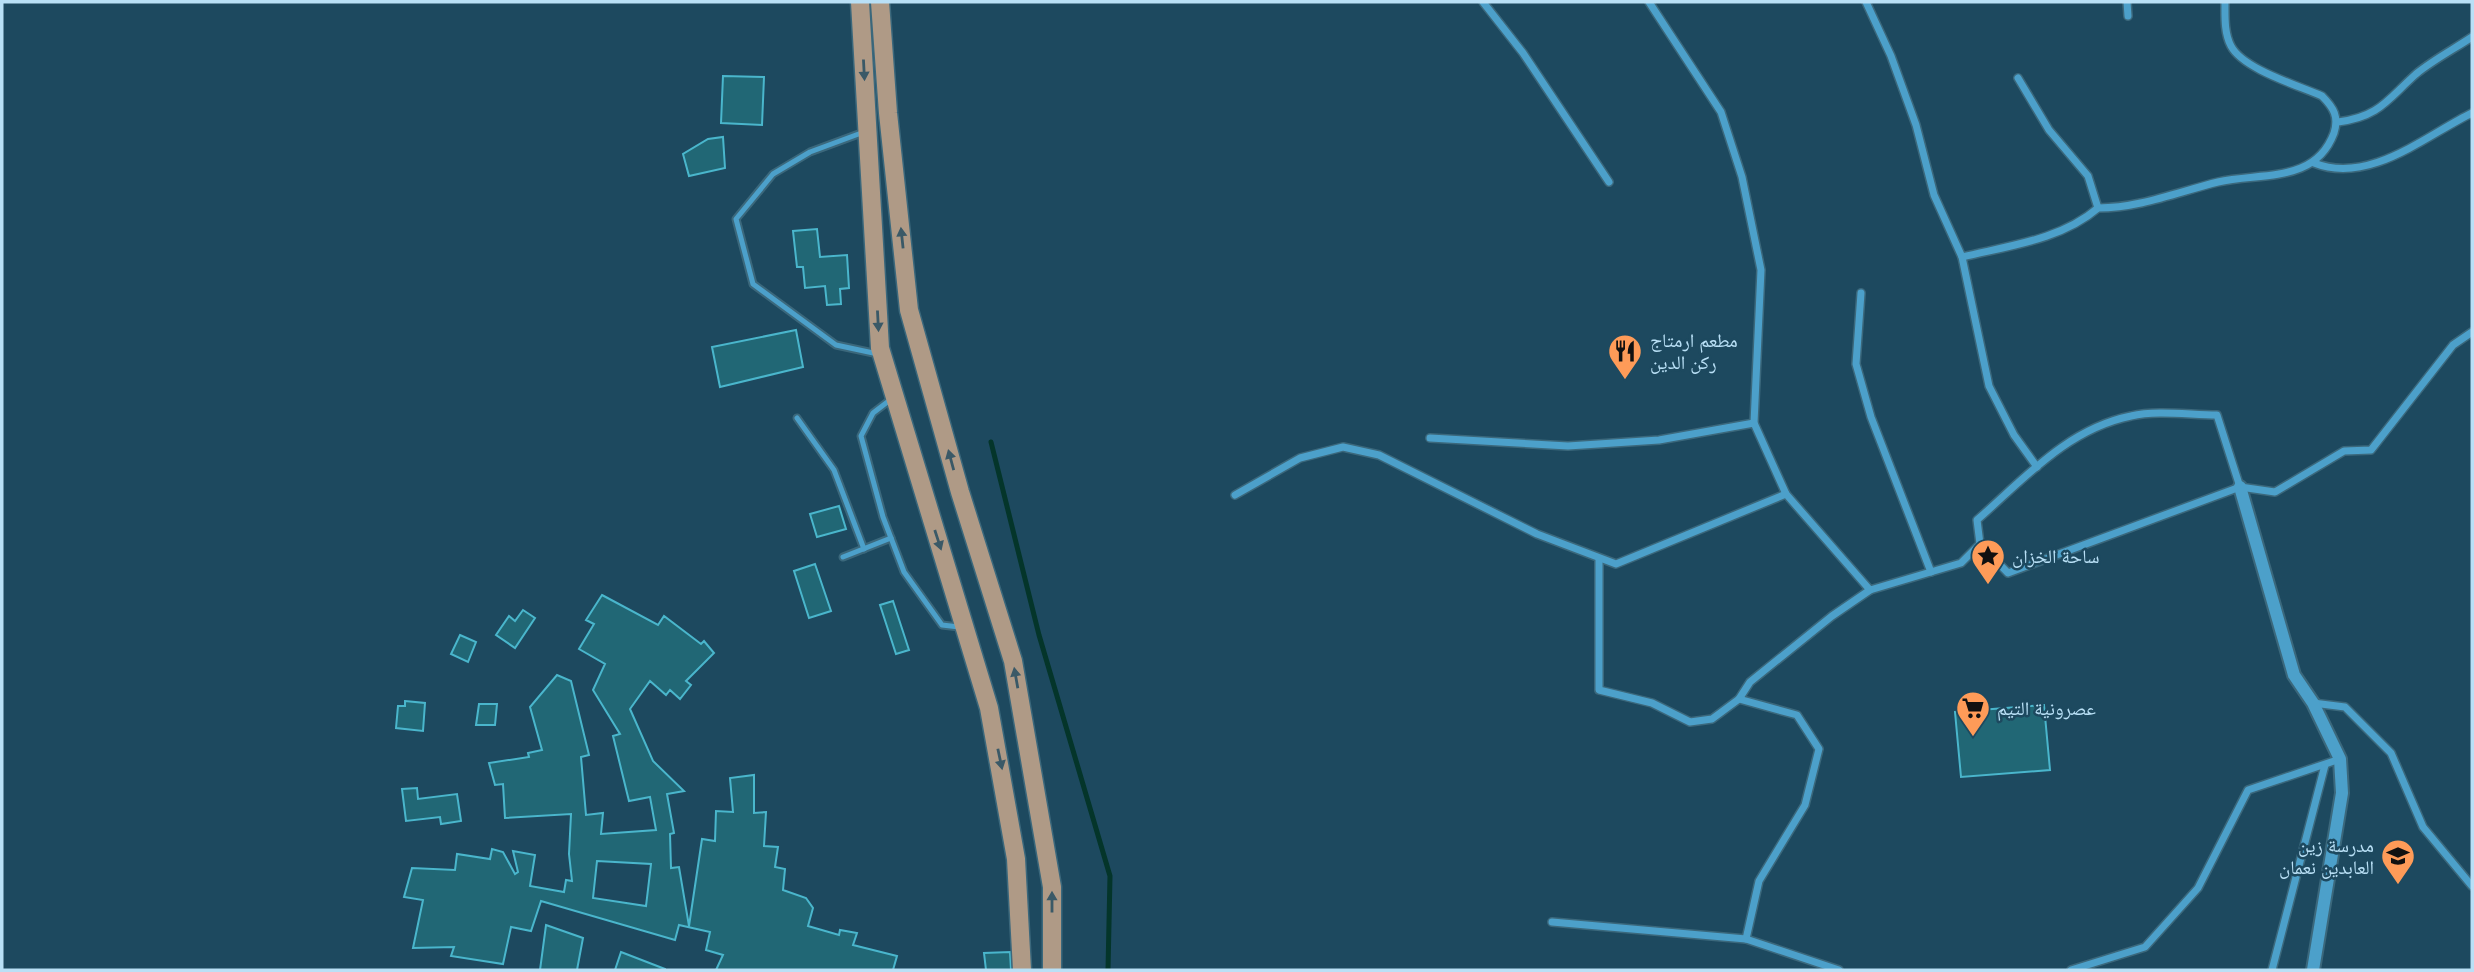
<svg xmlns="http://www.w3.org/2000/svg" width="2474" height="972" viewBox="0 0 2474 972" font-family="'Noto Serif','Noto Naskh Arabic',serif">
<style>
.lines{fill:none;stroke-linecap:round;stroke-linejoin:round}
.stream{stroke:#04352a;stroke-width:5}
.building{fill:#216775;stroke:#4ab6cc;stroke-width:2;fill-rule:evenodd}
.service-casing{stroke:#3b687c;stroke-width:9}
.minor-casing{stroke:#3b687c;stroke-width:10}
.tertiary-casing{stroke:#3b687c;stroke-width:16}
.primary-casing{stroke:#3b687c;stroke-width:21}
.service{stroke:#4ca0ca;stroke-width:5}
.minor{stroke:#4ca0ca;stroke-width:7}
.tertiary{stroke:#4ca0ca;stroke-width:12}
.primary{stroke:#af9a86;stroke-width:18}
.oneway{fill:#3a5967}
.labels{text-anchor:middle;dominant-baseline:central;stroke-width:5;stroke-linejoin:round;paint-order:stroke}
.poi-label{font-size:19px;fill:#b9e0f6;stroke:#1d495f;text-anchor:start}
</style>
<rect width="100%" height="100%" fill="#1d495f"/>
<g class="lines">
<path class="stream" d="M991,442L1039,635L1110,876L1108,970"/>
</g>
<g class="building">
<path d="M723,76L764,77L762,125L721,123Z"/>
<path d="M723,137L725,168L689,176L683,154L708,139Z"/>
<path d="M817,229L820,257L847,255L849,288L840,289L841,304L827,305L825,286L805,288L803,267H797L793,231Z"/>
<path d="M796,330L803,367L720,387L712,347Z"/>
<path d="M839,506L846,529L817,537L810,514Z"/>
<path d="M815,564L831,611L809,618L794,571Z"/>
<path d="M602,595L658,625L664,616L701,644L704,641L714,653L686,681L691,685L680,699L670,690L666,695L650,681L630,709L653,761L684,791L667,794L674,833L670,834L671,868L679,867L689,926L702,839L715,841L716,811L733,812L730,778L754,775V813L766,812L764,846L778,847L775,867L785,869L783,890L806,898L813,908L808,926L839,935L840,930L857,933L853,945L897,956L893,970H716L723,955L706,950L710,932L679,925L675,940L541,901L531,931L511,927L503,964L451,956L454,947L413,948L423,900L404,897L412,868L455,870L457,854L490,859L492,849L503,852L515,874L518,872L513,851L535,855L530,886L564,892L566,880L572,881L569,854L571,814L505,818L503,784L495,785L489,763L529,757L528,753L542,750L530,707L557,675L571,681L589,755L581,757L586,815L603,813L601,834L656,830L650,797L629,801L613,736L620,734L593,690L605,664L579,649L594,624L586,620ZM597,861L651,864L646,906L593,898Z"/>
<path d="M893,601L909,650L896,654L880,605Z"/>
<path d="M523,610L535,618L515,648L496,635L509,616L515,621Z"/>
<path d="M460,635L476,642L468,662L451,654Z"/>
<path d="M405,701L425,703L423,731L396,728L398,706H405Z"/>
<path d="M479,704H497L495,725H476Z"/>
<path d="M2044,705L2050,770L1961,777L1955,712Z"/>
<path d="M417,788L418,799L457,794L461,821L441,824L440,817L406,821L402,789Z"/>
<path d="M546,925L583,938L577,970H540Z"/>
<path d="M621,952L665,969V970H615Z"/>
<path d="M1010,952L1011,970H986L984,953Z"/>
</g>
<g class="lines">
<g class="service-casing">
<g id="service">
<path d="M864,132L810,152L773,174L736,219L753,284L836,345L878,354"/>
<path d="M890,400L873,413L861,436L883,517L904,572L942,625L959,627"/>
<path d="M797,418L834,470L864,549"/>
<path d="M843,557L891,538"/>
</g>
</g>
<g class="minor-casing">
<g id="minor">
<path d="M1483,2L1523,53L1609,182"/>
<path d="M1649,2L1721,112L1742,177L1761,270L1754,423L1786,494L1870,590L1961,563L1980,544L1977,520C2024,479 2067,429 2131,416C2157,410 2190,415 2217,415L2240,487"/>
<path d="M1866,2L1891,56L1916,125L1934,195L1962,257L1989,386L2014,435L2037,467"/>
<path d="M2127,2L2128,16"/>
<path d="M2018,78L2049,130L2088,176L2098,208"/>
<path d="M2338,122C2379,117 2387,100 2416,74C2433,60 2454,49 2472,37"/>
<path d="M2314,163C2369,185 2425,136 2472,113"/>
<path d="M1962,257C2007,246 2061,240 2098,208C2139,208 2178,192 2218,182C2261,172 2315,184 2334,133C2339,117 2334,108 2322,96C2297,85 2243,69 2231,46C2224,33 2225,16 2225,2"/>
<path d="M1861,293L1856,364L1871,417L1931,572"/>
<path d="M1430,438L1568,446L1659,440L1754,423"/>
<path d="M1235,495L1300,458L1343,447L1379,455L1537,534L1616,564L1786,494"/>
<path d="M1980,544L2008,573L2240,487L2275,492L2344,451L2371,450L2453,345L2472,332"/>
<path d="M1599,560V690L1652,703L1690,722L1712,719L1739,699L1750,682L1832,616L1870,590"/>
<path d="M1739,699L1797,715L1819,749L1805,805L1759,881L1746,939"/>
<path d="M2313,703L2345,707L2391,753L2423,827L2472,886"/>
<path d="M1552,922L1746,939L1839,970"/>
<path d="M2071,970L2145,947L2198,888L2248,790L2340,759"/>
<path d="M2272,970L2325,765"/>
</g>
</g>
<g class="tertiary-casing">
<path id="tertiary" d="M2240,487L2294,675L2313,703L2340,759L2342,793L2313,970"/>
</g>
<g class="primary-casing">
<g id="primary">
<path d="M860,2L880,348L989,708L1016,859L1022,970"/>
<path d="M880,2L888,113L909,310L960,492L1013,661L1052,887V970"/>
</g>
</g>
<use href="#service" class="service"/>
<use href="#minor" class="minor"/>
<use href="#tertiary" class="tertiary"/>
<use href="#primary" class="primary"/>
</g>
<defs><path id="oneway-solid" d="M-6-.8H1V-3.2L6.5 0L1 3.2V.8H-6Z" transform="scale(1.75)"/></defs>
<g class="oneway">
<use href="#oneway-solid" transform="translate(864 70) rotate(87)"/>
<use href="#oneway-solid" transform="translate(902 238) rotate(-96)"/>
<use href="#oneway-solid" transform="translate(878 321) rotate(87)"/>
<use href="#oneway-solid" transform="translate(951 460) rotate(-105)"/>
<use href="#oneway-solid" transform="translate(938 540) rotate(72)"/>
<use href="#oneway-solid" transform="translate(1016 678) rotate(-100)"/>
<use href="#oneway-solid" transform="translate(1000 759) rotate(78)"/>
<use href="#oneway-solid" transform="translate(1052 902) rotate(-90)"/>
</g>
<defs>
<g id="restaurant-pin" transform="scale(1.75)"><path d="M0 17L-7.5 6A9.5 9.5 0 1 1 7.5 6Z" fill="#fe9b58" stroke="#1d495f"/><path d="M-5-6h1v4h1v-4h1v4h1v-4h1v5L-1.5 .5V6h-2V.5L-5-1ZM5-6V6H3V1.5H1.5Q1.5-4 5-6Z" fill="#111"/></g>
<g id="sight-pin" transform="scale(1.75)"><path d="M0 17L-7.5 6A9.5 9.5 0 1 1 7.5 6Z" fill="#fe9b58" stroke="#1d495f"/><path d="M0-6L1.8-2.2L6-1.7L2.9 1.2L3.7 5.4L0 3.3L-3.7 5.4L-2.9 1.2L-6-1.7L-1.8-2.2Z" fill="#111"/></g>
<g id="supermarket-pin" transform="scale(1.75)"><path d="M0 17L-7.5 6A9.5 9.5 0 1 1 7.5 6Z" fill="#fe9b58" stroke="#1d495f"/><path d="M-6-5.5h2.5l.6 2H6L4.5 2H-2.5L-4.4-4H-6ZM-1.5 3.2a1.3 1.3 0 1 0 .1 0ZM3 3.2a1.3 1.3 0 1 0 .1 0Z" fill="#111"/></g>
<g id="school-pin" transform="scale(1.75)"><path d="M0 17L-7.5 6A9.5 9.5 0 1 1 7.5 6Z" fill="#fe9b58" stroke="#1d495f"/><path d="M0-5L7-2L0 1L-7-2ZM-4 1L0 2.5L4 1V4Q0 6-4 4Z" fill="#111"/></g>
</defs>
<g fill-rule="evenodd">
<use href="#restaurant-pin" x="1625" y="351"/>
<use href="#sight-pin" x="1988" y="556"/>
<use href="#supermarket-pin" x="1973" y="708"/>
<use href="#school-pin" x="2398" y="856"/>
</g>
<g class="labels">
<g class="poi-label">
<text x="1650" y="340">مطعم ارمتاج<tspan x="1650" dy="22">ركن الدين</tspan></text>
<text x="2012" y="556">ساحة الخزان</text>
<text x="1997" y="708">عصرونية التيم</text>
<text x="2374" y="845" text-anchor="end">مدرسة زين<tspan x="2374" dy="22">العابدين نعمان</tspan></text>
</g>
</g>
<rect width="2474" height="972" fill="none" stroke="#b9e0f6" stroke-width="7"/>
</svg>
